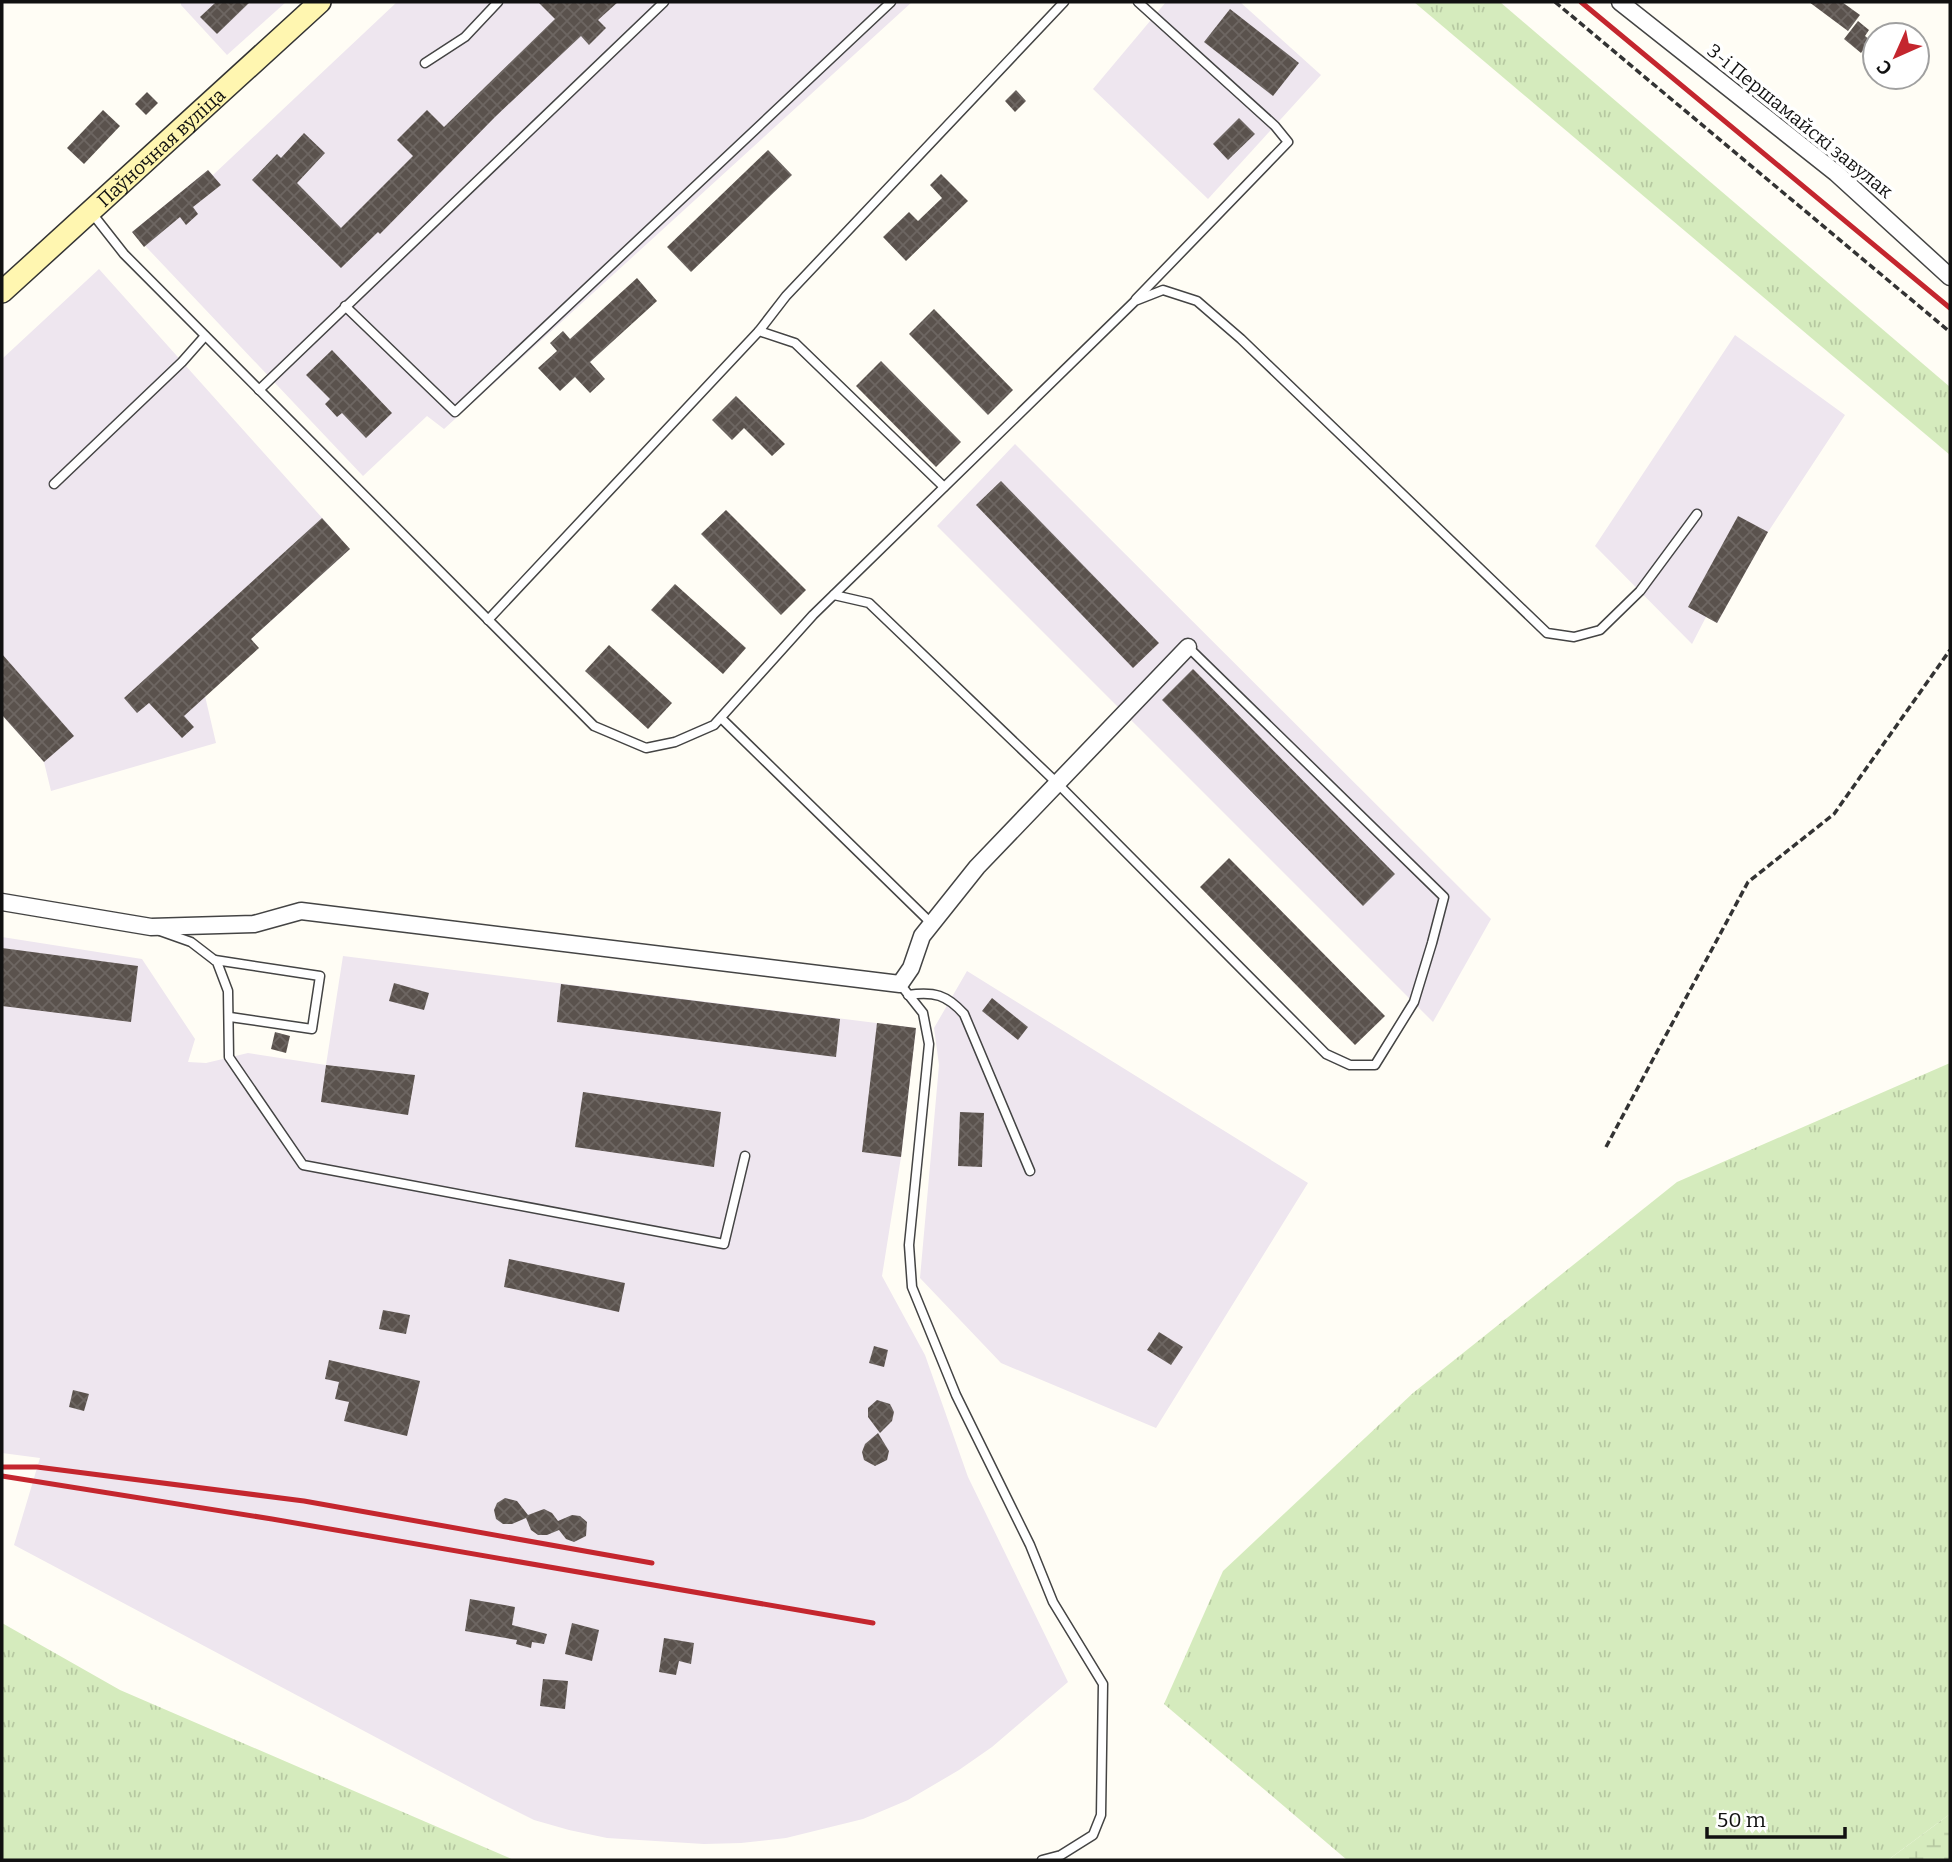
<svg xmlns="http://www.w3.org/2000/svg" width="1952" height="1862" viewBox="0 0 1952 1862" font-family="Bitter,serif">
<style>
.industrial{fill:#eee6ef}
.grass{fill:url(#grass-tufts)}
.wetland{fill:url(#wetland-marsh)}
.building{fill:url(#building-cross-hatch)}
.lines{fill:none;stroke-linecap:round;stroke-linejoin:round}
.lane-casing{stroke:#444;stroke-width:11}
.street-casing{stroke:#444;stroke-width:19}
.secondary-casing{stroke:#333;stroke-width:24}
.path{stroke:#333;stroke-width:3.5;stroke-dasharray:7 3.5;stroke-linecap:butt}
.lane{stroke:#fff;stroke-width:8}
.street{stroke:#fff;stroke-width:16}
.secondary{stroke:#fff6b0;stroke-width:21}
.rail{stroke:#c4262e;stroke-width:5}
.labels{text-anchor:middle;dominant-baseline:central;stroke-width:7;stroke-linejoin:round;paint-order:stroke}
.street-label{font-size:19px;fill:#111;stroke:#fff}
</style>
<defs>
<pattern id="grass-tufts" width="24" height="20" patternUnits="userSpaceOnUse" patternTransform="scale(1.75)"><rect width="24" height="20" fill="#d5ebbd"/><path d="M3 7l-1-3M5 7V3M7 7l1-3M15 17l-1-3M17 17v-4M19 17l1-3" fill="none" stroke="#b6c8a1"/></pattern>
<pattern id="wetland-marsh" width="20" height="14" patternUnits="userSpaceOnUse" patternTransform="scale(1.75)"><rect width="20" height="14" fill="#d5ebbd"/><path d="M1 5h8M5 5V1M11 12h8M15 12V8" fill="none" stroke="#b6c8a1"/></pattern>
<pattern id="building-cross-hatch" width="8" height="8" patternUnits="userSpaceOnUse" patternTransform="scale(1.75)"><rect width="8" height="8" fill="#5a524d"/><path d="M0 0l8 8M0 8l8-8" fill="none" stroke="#6d6662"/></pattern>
</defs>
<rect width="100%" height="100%" fill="#fffdf5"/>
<g class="industrial">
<path d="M181,2H286L227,55L181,5Z"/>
<path d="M397,2H912L444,429L427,416L363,476L132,232L208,170L213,175Z"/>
<path d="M1166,2H1240L1321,75L1208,199L1093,89Z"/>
<path d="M99,269L350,549L251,639L205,696L216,743L51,791L44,762L2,715V359Z"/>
<path d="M1735,335L1845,415L1768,532L1717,623L1706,617L1692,644L1595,546Z"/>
<path d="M1015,444L1491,919L1433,1022L937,526Z"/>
<path d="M2,937L142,959L195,1039L188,1062L206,1063L248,1053L326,1065L343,956L916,1028L901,1157L882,1276L925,1355L968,1477L1068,1682L992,1747L959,1770L908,1800L863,1819L786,1838L741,1843L704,1844L607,1838L569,1830L534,1820L492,1799L14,1545L40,1458L2,1453Z"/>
<path d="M967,971L1308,1183L1156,1428L1001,1363L920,1278L939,1065L934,1028Z"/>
</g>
<g class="grass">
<path d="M1414,2H1500L1950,387V455Z"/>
<path d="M1950,1063V1814L1888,1860H1347L1164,1704L1223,1571L1413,1393L1677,1182Z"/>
<path d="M2,1623L120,1690L514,1860H2Z"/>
</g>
<path class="wetland" d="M1950,1814V1860H1888Z"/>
<g class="building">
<path d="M216,2H250L217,34L200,17Z"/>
<path d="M538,2H618L598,20L606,28L589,45L581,36L495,117L380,234L378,232L341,268L252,180L277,154L281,158L304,133L325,153L297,183L341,228L413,156L397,140L427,110L444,127L555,19Z"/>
<path d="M1809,2H1842L1860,15L1848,31Z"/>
<path d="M1230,9L1299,63L1273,96L1204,42Z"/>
<path d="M1858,21L1869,30L1865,36L1870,40L1861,53L1844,39Z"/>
<path d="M1016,90L1026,101L1015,112L1005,101Z"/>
<path d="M147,92L158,103L146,115L135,104Z"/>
<path d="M103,110L120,126L84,164L67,148Z"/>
<path d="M1239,118L1255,134L1228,160L1213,144Z"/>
<path d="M768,150L792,175L691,272L667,247Z"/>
<path d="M208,170L221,185L193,207L198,214L186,225L180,217L144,247L132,232Z"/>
<path d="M941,174L968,201L906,261L883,237L909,212L918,221L942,198L930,185Z"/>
<path d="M637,278L657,301L590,362L605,379L590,393L575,377L560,391L538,368L557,351L550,343L563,331L570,339Z"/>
<path d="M934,309L1013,390L988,415L909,334Z"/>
<path d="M332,350L392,413L366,438L342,413L337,417L325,404L330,399L306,375Z"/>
<path d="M881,361L961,442L936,467L856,386Z"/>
<path d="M736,396L785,444L772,456L744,428L732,440L712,420Z"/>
<path d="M1001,481L1159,643L1133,668L976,505Z"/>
<path d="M726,510L806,590L781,615L701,534Z"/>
<path d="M1738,516L1768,532L1717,623L1688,607Z"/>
<path d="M322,518L350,549L251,639L259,648L184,716L194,727L182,738L149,703L137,713L124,698Z"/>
<path d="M675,584L746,648L723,674L651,610Z"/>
<path d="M609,645L672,703L648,729L585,671Z"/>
<path d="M2,654L74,736L44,762L2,715Z"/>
<path d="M1193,669L1395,874L1363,906L1162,700Z"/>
<path d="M1229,858L1385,1016L1355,1045L1200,887Z"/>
<path d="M2,948L138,966L131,1022L2,1006Z"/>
<path d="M394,983L429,993L424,1010L389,1001Z"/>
<path d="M561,984L840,1019L836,1057L557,1022Z"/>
<path d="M992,998L1028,1027L1018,1040L982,1011Z"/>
<path d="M877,1023L916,1028L901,1157L862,1152Z"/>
<path d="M275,1032L290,1036L286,1053L271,1049Z"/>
<path d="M326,1065L415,1075L408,1115L321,1102Z"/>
<path d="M583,1092L721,1112L714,1167L575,1147Z"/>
<path d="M960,1112L984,1113L982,1167L958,1166Z"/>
<path d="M509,1259L625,1283L619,1312L504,1287Z"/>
<path d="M383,1310L410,1315L406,1334L379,1329Z"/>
<path d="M1159,1332L1183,1347L1171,1365L1147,1350Z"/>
<path d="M874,1346L888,1350L884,1367L869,1363Z"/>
<path d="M329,1360L420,1381L407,1436L344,1421L349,1402L335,1399L339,1382L325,1379Z"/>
<path d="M73,1390L89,1394L84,1411L69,1407Z"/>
<path d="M877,1400L890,1404L894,1412L892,1421L880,1433L868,1417V1408Z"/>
<path d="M878,1433L889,1451L887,1460L875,1466L864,1460L862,1452L865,1444Z"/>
<path d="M505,1498L517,1501L528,1515L544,1509L552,1513L558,1521L572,1515L580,1516L587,1522L586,1536L574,1542L566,1539L559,1530L547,1535H538L531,1530L526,1518L512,1524H503L496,1519L494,1510L497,1503Z"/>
<path d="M470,1599L515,1607L512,1625L547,1634L544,1644L532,1642L531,1648L516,1644L517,1640L465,1631Z"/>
<path d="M572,1623L599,1630L592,1661L565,1654Z"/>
<path d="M664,1638L694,1643L691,1664L679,1661L676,1675L659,1672Z"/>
<path d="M543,1679L568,1681L565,1709L540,1706Z"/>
</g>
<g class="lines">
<g class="lane-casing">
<g id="lane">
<path d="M425,63L465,37L498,2"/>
<path d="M91,212L124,254L594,726L646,748L675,742L714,725L813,615L1135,301L1163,290L1197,301L1241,339L1547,633L1574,637L1600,630L1640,591L1697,514"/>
<path d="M1136,299L1288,142L1275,126L1138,2"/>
<path d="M345,306L455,412L891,2"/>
<path d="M759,331L786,296L1064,2"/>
<path d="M259,390L664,2"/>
<path d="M54,484L182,362L205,336"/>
<path d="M834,595L869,603L1058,784L1326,1054L1350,1065H1375L1414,1002L1432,943L1444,897L1188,647"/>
<path d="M488,620L759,331L795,343L944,487"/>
<path d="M721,718L932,924"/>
<path d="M160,931L191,942L217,962L228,991L229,1057L303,1165L724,1244L745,1156"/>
<path d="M215,960L320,976L312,1029L230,1017"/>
<path d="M900,984L923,1013L929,1044L909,1245L912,1287L956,1395L1030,1545L1053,1602L1103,1684L1101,1815L1093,1835L1061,1855L1042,1860"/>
<path d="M908,995C934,991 947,995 964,1014L1030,1171"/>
</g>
</g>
<g class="street-casing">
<g id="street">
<path d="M1620,2L1836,173L1950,277"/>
<path d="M2,902L151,927L254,924L301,911L900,984L911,968L922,936L977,867L1188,647"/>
</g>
</g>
<g class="secondary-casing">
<g id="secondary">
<path id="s1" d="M2,292L320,2"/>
</g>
</g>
<g class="path">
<path d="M1555,2L1950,332"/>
<path d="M1606,1147L1748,882L1834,814L1950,650"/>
</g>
<use href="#lane" class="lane"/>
<use href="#street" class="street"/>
<use href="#secondary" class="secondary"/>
<g class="rail">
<path d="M1581,2L1950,308"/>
<path d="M2,1467H37L304,1501L652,1563"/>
<path d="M2,1476L272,1519L873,1623"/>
</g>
</g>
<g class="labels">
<g class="street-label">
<text transform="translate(1800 121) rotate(39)">3-і Першамайскі завулак</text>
<text stroke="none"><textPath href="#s1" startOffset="215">Паўночная вуліца</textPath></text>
</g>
</g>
<rect width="1952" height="1862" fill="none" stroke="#111111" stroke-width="7"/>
<g transform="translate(1896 56) rotate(225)"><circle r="33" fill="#ffffff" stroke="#a0a0a0" stroke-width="2"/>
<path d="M0-5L12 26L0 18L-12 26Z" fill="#c4262e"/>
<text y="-10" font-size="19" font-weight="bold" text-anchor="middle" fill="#111111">С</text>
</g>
<path d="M1707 1827v10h138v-10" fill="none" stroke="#111111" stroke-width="3.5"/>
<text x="1717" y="1827" font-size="21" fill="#111111" stroke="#ffffff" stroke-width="5" paint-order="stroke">50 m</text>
</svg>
